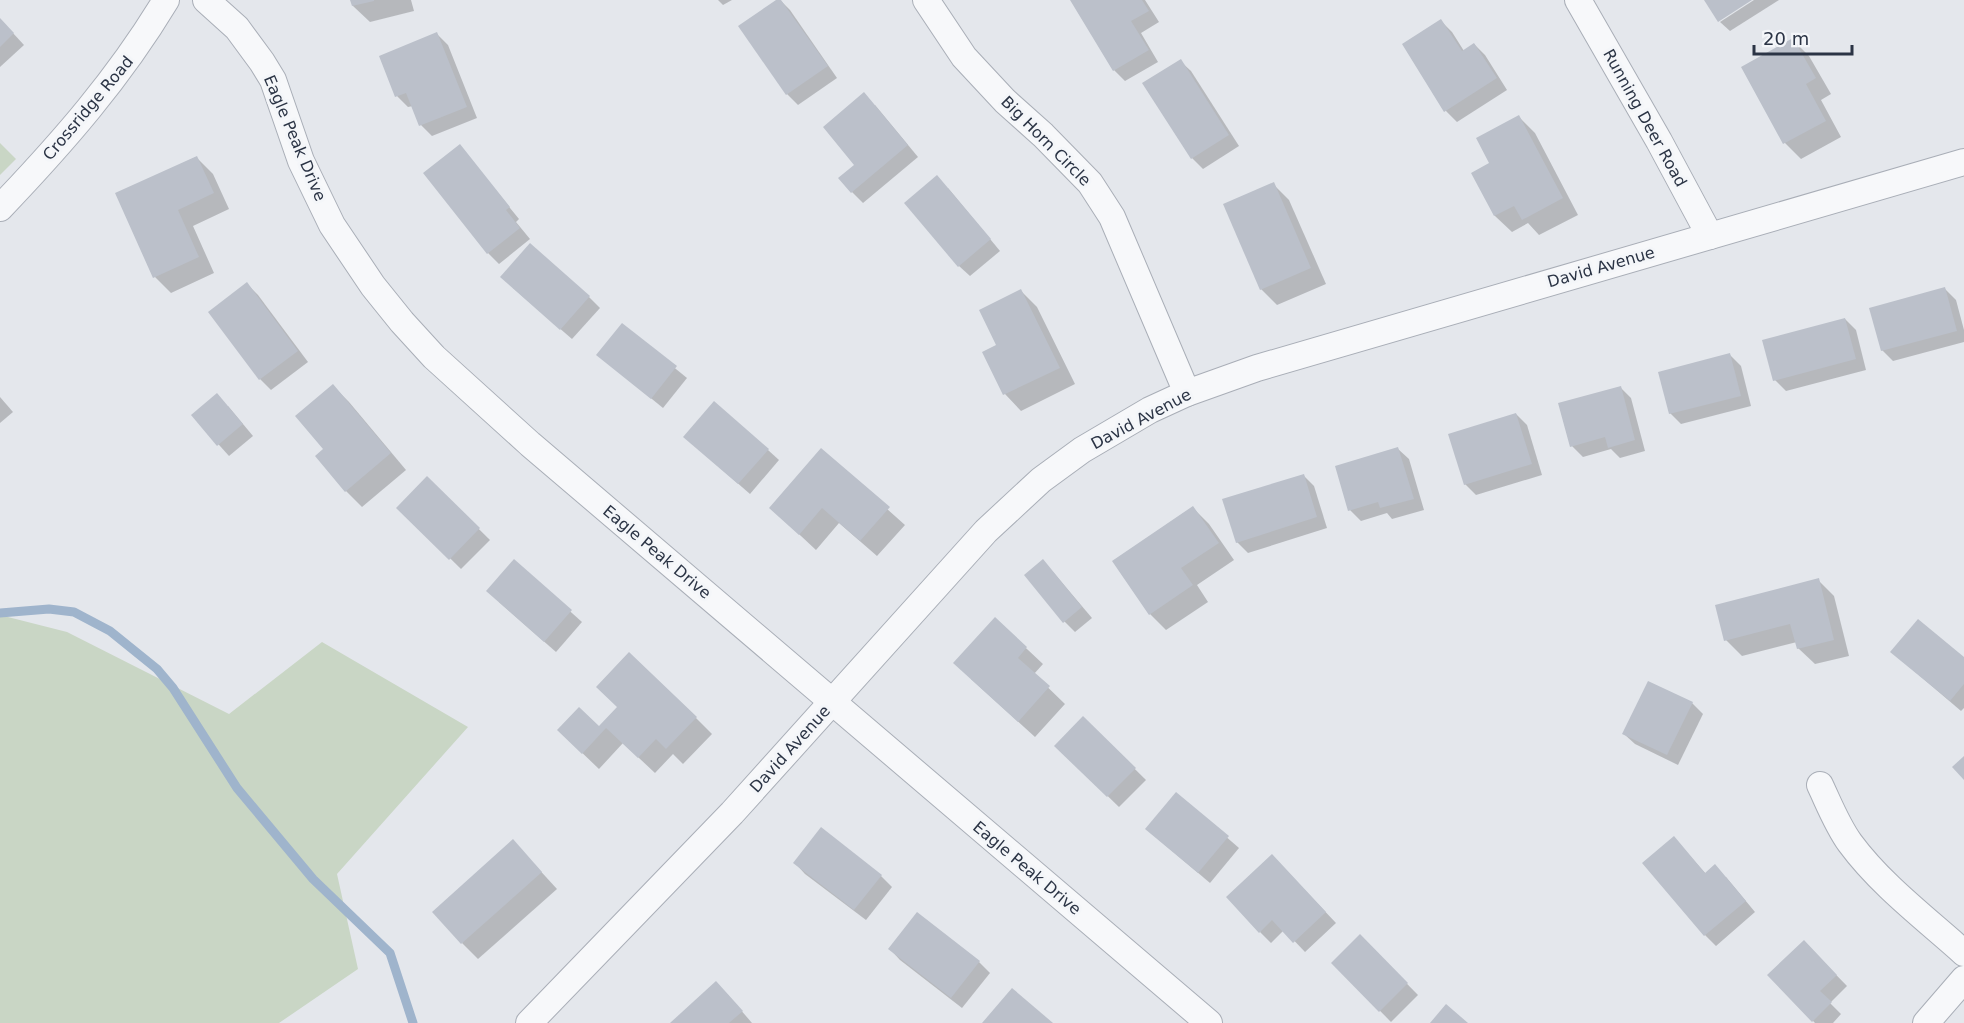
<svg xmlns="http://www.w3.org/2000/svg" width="1964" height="1023" viewBox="0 0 1964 1023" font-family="'DejaVu Sans',sans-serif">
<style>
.green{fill:#c9d6c5}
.shadow{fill:#0003}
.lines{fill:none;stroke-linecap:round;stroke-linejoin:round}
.stream{stroke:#9fb4cc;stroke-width:9}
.building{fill:#bbc0ca}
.minor-casing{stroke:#a9aeb7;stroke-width:28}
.minor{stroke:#f7f8fa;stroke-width:26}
.labels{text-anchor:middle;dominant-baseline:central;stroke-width:6;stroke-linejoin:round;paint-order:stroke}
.street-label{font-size:16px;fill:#2b3445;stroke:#f4f6f9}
</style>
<rect width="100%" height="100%" fill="#e4e7ec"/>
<g class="green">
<path d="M0,143L16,159L0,175Z"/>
<path d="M0,615L67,632L229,714L322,642L468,727L337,874L358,969L279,1023H0Z"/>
</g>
<g class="shadow">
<path d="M352,0H411L414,11L370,22L353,6Z"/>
<path d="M718,0H732L723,5Z"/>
<path d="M780,0L790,10L837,78L798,105L787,94L740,27Z"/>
<path d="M1074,0H1145L1159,22L1141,33L1158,62L1125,81L1114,70Z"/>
<path d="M1754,0H1779L1730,31L1720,22Z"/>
<path d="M0,19L24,45L0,67Z"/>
<path d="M1441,21L1452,32L1464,51L1474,44L1485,55L1507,90L1457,122L1446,111Z"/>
<path d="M437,34L448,45L477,118L432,136L421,125L413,106L408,107L397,96L381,56Z"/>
<path d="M1793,40L1809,56L1831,94L1821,100L1841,137L1801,159L1785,143L1743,68Z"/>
<path d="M1180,61L1191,71L1239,146L1203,169L1192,158Z"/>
<path d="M875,105L918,157L863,203L852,192L856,165Z"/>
<path d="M1519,117L1535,133L1578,215L1539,235L1528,223L1512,232L1495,216L1473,173L1491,164Z"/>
<path d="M460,146L519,219L516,222L530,239L499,264L488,253L425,174Z"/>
<path d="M196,157L213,174L229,209L193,226L214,273L171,293L155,277L117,194Z"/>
<path d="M1273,184L1289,200L1326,284L1277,305L1261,289Z"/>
<path d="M948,188L1000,251L970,276L959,266Z"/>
<path d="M247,284L258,295L308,362L271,390L260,379Z"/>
<path d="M513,288L589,297L600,308L572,339Z"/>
<path d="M1945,289L1956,300L1964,330V342L1893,361L1882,350Z"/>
<path d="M1021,291L1037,307L1075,384L1021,411L1005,394L984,353L998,346Z"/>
<path d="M1845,319L1856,330L1866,370L1786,391L1775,380Z"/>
<path d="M622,325L687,378L663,408L598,355Z"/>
<path d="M1730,355L1741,366L1751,406L1681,424L1670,413Z"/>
<path d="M333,386L349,402L406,470L362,507L346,491L325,450Z"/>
<path d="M1620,387L1631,398L1645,451L1620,458L1611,449L1583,457L1572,446Z"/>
<path d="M0,397L13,412L0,423Z"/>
<path d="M228,406L253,436L229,456L193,416Z"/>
<path d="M1516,414L1527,425L1542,475L1476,495L1465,484Z"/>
<path d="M696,447L768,450L779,460L750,494Z"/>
<path d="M1398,449L1409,459L1424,510L1392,519L1387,513L1361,521L1350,510Z"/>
<path d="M821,450L905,525L877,556L839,523L816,550L771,508Z"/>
<path d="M1303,475L1314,486L1327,528L1248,553L1237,542Z"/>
<path d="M427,478L490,540L461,569L398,507Z"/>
<path d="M1193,508L1209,524L1234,560L1197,585L1208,602L1166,630L1150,614Z"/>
<path d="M514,561L582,622L556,652L499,602Z"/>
<path d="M1053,572L1092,618L1075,632L1064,621Z"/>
<path d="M1818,580L1834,596L1849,656L1815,664L1798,648L1797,642L1742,656L1726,640Z"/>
<path d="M995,619L1043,664L1034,674L1065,704L1035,737L971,679Z"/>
<path d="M1892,652L1964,659V708L1961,711Z"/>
<path d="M1692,703L1703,714L1678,765L1635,744L1624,734Z"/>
<path d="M696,718L712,734L683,764L673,754L655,773L623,743L599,769L575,746L599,728Z"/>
<path d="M1083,718L1146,780L1119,807L1056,746Z"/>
<path d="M1177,794L1239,848L1210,883L1158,839Z"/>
<path d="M821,830L881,876L892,887L866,920L805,874L795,863Z"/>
<path d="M1674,838L1706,874L1726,877L1755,912L1716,946L1705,935Z"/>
<path d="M513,841L557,889L478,959L462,943Z"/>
<path d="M1283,867L1336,923L1305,952L1284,930L1271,943L1260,932Z"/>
<path d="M1360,936L1418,995L1391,1022L1333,963Z"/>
<path d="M1804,942L1847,986L1830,1003L1841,1014L1833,1023H1815L1769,975Z"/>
<path d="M890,949L979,962L990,973L962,1008L900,960Z"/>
<path d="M727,994L752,1023H672Z"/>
</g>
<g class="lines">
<path class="stream" d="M0,613L49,609L74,612L110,631L157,669L173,688L237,788L313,879L390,953L413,1023"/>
</g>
<g class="building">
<path d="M350,0H374V1L352,6Z"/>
<path d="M776,0H781L828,66L786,95L738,26Z"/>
<path d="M1070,0H1142L1149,11L1131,21L1149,50L1113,71Z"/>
<path d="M1704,0H1752L1718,22Z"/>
<path d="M0,18L14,33L0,47Z"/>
<path d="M1441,19L1462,51L1474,43L1497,78L1444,112L1402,44Z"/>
<path d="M437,32L467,107L419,126L406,93L395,97L379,56Z"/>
<path d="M1793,38L1816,78L1806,84L1826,121L1783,144L1741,67Z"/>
<path d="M1181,59L1229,135L1191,159L1142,83Z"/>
<path d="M864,92L908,145L851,193L838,178L854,165L823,127Z"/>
<path d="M1519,115L1563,198L1522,220L1514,206L1494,216L1471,173L1489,163L1476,138Z"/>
<path d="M460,144L510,207L506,210L520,228L487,254L423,173Z"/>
<path d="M197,156L214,193L178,210L199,257L153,278L115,193Z"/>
<path d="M937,175L991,239L958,267L904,203Z"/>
<path d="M1274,182L1311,268L1260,290L1223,204Z"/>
<path d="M530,243L590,296L560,330L500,277Z"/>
<path d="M247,282L298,351L259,380L208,312Z"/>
<path d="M1945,287L1957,331L1881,351L1869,308Z"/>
<path d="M1021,289L1060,368L1003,395L982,352L996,345L979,310Z"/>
<path d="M1845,318L1856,359L1773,381L1762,340Z"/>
<path d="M622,323L677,366L651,399L596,355Z"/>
<path d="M1730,353L1741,396L1669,414L1658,372Z"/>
<path d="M333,384L391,453L345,492L315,456L323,449L295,416Z"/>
<path d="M1621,386L1635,440L1608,448L1605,437L1570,447L1558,403Z"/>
<path d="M217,393L243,424L217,446L191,415Z"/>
<path d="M714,401L769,449L738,484L683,437Z"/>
<path d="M1516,413L1532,464L1464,485L1448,434Z"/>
<path d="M1398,447L1414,499L1380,508L1378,502L1348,511L1335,466Z"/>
<path d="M821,448L890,507L860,541L822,508L799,535L769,508Z"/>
<path d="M1304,474L1317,517L1236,543L1222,499Z"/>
<path d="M427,476L480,528L449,560L396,508Z"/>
<path d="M1193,506L1219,543L1181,568L1193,585L1149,615L1112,561Z"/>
<path d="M514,559L572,610L544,642L486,591Z"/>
<path d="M1043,559L1082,607L1063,623L1024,575Z"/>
<path d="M1819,578L1834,640L1797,649L1790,624L1724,641L1715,605Z"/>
<path d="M995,617L1027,647L1018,658L1050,686L1018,722L953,663Z"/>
<path d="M1918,619L1964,657V684L1950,701L1890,652Z"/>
<path d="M629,652L697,717L666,749L656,739L638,758L606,728L582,754L557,730L579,707L599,726L617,707L596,687Z"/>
<path d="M1648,681L1693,702L1667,755L1622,734Z"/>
<path d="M1083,716L1136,768L1107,797L1054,746Z"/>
<path d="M1964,756V780L1952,767Z"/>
<path d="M1176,792L1229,836L1198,873L1145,829Z"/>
<path d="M821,827L882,875L854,910L793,863Z"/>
<path d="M1674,836L1705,873L1715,864L1746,901L1704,936L1642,863Z"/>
<path d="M513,839L542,872L461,944L432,912Z"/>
<path d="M1272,854L1326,912L1293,943L1272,920L1259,933L1226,897Z"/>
<path d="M917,912L980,961L951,998L888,949Z"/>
<path d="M1360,934L1408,983L1379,1012L1331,963Z"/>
<path d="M1804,940L1837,975L1820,991L1832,1002L1812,1022L1767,975Z"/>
<path d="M716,981L743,1011L729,1023H670Z"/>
<path d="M1012,988L1053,1023H982Z"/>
<path d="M1446,1004L1468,1023H1430Z"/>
</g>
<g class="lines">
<g class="minor-casing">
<g id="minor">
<path d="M206,0L237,28L262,62L273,80L301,161L332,225L373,286L402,322L434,357L530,444L1209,1023"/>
<path d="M926,0L964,57L1005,101L1043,135L1090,183L1112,217L1187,393"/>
<path d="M1578,0L1659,141L1710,236"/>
<path d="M0,208C63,142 119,78 166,0"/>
<path d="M1820,785C1829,804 1837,825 1850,843C1881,885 1925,918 1964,953"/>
<path d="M529,1023L732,813L986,531L1041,480L1082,450L1150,410L1187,393L1257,368L1964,162"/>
<path d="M1926,1023L1964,979"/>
</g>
</g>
<use href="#minor" class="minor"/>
</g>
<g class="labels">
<g class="street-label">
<text transform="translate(88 108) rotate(-50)">Crossridge Road</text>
<text transform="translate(1645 118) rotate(61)">Running Deer Road</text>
<text transform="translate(295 138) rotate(67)">Eagle Peak Drive</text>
<text transform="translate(1046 141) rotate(45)">Big Horn Circle</text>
<text transform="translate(1601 267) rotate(-16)">David Avenue</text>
<text transform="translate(1141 419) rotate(-28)">David Avenue</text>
<text transform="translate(657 552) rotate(40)">Eagle Peak Drive</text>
<text transform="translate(790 749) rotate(-48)">David Avenue</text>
<text transform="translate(1027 868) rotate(40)">Eagle Peak Drive</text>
</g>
</g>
<path d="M1754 45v9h98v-9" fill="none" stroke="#2b3445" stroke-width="3"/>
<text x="1763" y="45" font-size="18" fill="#2b3445" stroke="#f4f6f9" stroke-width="4.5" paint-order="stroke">20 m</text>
</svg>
